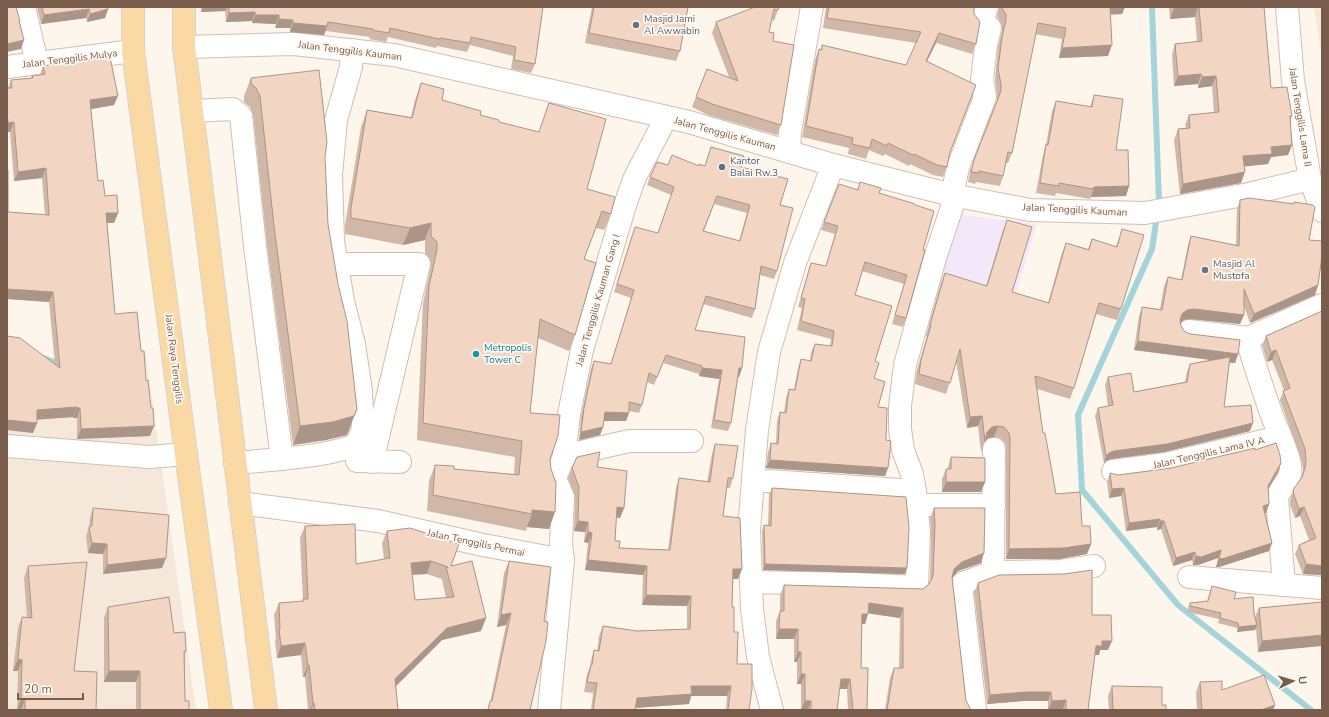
<svg xmlns="http://www.w3.org/2000/svg" width="1329" height="717" viewBox="0 0 1329 717" font-family="'Nunito Sans',sans-serif">
<style>
.residential{fill:#f5e8da}
.education{fill:#f3e8fa}
.lines{fill:none;stroke-linecap:round;stroke-linejoin:round}
.stream{stroke:#a5d3da;stroke-width:6}
.minor-casing{stroke:#d1beb0;stroke-width:24}
.major-casing{stroke:#dad1cd;stroke-width:24}
.minor{stroke:#fff;stroke-width:22}
.major{stroke:#fbd9a5;stroke-width:22}
.wall{fill:#d1b7a8;fill-rule:evenodd}
.shaded-wall{fill:#aa9588}
.building{fill:#f3d5c3;stroke:#aa9588;fill-rule:evenodd}
.worship-dot{fill:#6b7280;stroke:#fffaf3;stroke-width:1.5}
.service-dot{fill:#5c6f8a;stroke:#fffaf3;stroke-width:1.5}
.culture-dot{fill:#0f9aa8;stroke:#fffaf3;stroke-width:1.5}
.labels{text-anchor:middle;dominant-baseline:central;stroke-width:3.5;stroke-linejoin:round;paint-order:stroke}
.worship-label{font-size:10px;fill:#5b616d;stroke:#fffaf3;text-anchor:start}
.street-label{font-size:10px;fill:#7a5c4d;stroke:#fffaf3}
.service-label{font-size:10px;fill:#4e5e75;stroke:#fffaf3;text-anchor:start}
.culture-label{font-size:10px;fill:#0d838f;stroke:#fffaf3;text-anchor:start}
</style>
<rect width="100%" height="100%" fill="#fdf6ec"/>
<g class="residential">
<path d="M1314,7H1322V57Z"/>
<path d="M7,344L51,361L145,350L196,710H7Z"/>
</g>
<path class="education" d="M955,214L1037,224L1002,340L976,352L918,336Z"/>
<g class="lines">
<g class="stream">
<path d="M1152,7L1159,202L1152,249L1078,415L1082,490L1178,605L1311,710"/>
<path d="M43,358L57,363L63,362"/>
</g>
<g class="minor-casing">
<g id="minor">
<path d="M24,7L37,63"/>
<path d="M1287,7L1293,81L1310,179L1322,211"/>
<path d="M184,47L294,44L394,55L689,122L833,165L952,195L1030,210L1145,213L1249,194L1310,179"/>
<path d="M7,67L133,51"/>
<path d="M192,111L233,109L241,116L255,246L282,459L235,463"/>
<path d="M789,152L790,131L812,7"/>
<path d="M952,195L958,167L985,97L982,80L986,45L990,28L982,21L987,7"/>
<path d="M337,264H419L372,462"/>
<path d="M1189,331L1248,338"/>
<path d="M7,446L150,457L186,454"/>
<path d="M564,456L629,441H692"/>
<path d="M282,459C307,456 332,454 356,445L363,430L361,391L354,344L343,301L333,241L331,175L336,120L351,67L352,50"/>
<path d="M357,461L400,462"/>
<path d="M1113,471L1166,464L1280,437"/>
<path d="M753,480L915,491"/>
<path d="M240,503L378,521L483,545L563,560"/>
<path d="M917,505H994"/>
<path d="M993,572L1061,571L1094,566"/>
<path d="M1189,577L1322,588"/>
<path d="M751,582L855,584L915,587L917,585L919,533L915,491L912,474L903,450L900,429V406L905,365L935,258L956,195"/>
<path d="M1284,585L1277,498C1279,489 1288,484 1290,474C1294,462 1274,424 1270,410C1263,390 1256,369 1250,349L1248,338L1322,305"/>
<path d="M549,710L563,560L561,544L563,497L556,481V476L564,456L569,414L582,350L625,205L635,177L666,118"/>
<path d="M772,710L758,657L752,609L749,530L757,430L769,352L795,263L833,165"/>
<path d="M975,710L961,586L963,583L993,572L994,449"/>
</g>
</g>
<g class="major-casing">
<g id="major">
<path d="M133,7V51L186,454L221,710"/>
<path d="M184,7V47L266,710"/>
</g>
</g>
<use href="#minor" class="minor"/>
<use href="#major" class="major"/>
</g>
<g class="wall">
<path d="M37,7H108V9L105,18L87,22L86,18L41,24Z"/>
<path d="M201,7H543L535,64L531,73L511,69L513,56L470,45L467,52L437,46L436,48L388,37L386,42L369,39L370,37L326,31L324,35L290,32V28H275L276,24L252,23V21L226,22L225,11L201,12Z"/>
<path d="M592,7H688L680,51L676,61L585,43Z"/>
<path d="M753,7H779L774,21L772,20L769,32L773,41L781,125L777,135L708,115L692,107L696,97L729,77L712,33L716,22L753,8Z"/>
<path d="M826,7H974V14L976,44L972,54L936,43L927,61L950,154L947,167L943,177L933,175L910,164L909,166L885,154L883,156L869,150L866,159L848,154L849,148L802,137L815,60L819,49L821,50L822,45L906,65L916,43L823,28Z"/>
<path d="M999,7H1125L1122,14H1110L1108,56L1059,58L1062,39L1035,34L1012,153L1008,163H1006L1003,176L1000,186L976,182L975,184L968,182L970,171L997,100V95L995,80L998,47L1002,31V25L997,17Z"/>
<path d="M1169,7H1266L1265,8H1264L1271,88L1292,116L1290,121L1292,145L1288,155L1271,157L1268,164L1244,166L1241,183L1180,194L1174,140L1178,129L1186,128L1185,125L1189,115L1214,113L1212,86L1198,88V84L1174,86L1172,54L1175,44L1197,42L1195,17L1170,19Z"/>
<path d="M43,66L114,105L91,109L98,181L105,196L118,213L114,223H107L115,314L150,436L77,439V418H73V417L37,419V423L33,433L7,430V336L55,365L49,302L7,299V170L8,212L45,215L42,178L14,181L10,132H7V88H8L11,80L31,78L32,76L40,75Z"/>
<path d="M251,78L325,157L328,224L350,428L347,435L326,440L293,445L267,245L253,115L250,107L244,102V96Z"/>
<path d="M421,83L442,100L499,122L539,132L549,103L587,189L611,214L604,230L596,228L584,259L575,335L569,351L538,338L530,413L550,459L549,529L527,527L526,531L427,511L429,481L435,465L454,469L514,474L515,457L417,440L423,303L431,266L430,259L425,253V240L403,245L345,234V225L361,127L367,110L411,117L415,100Z"/>
<path d="M1094,95L1116,150L1129,186L1126,196L1091,197L1090,199L1056,193L1055,196L1036,193L1043,155L1046,145L1052,111L1056,101L1090,107Z"/>
<path d="M711,147L741,167L780,205L777,271L774,279L760,275L755,309L752,318L703,304L695,330L742,368L739,377H738L731,423L728,431L711,428L719,379L699,376V374L663,363L654,385L647,382L642,405L639,413L629,411L626,421H603V427L600,435L579,440L581,416L591,369L594,361L611,364L631,298L614,292L635,227L658,233L671,195L647,185L650,177L668,165L705,166ZM714,204L747,213L739,241L704,231Z"/>
<path d="M860,182L879,193L915,205L923,250L906,318L903,327L892,324L904,284L862,271L855,295L875,361L874,378L878,407L886,440L888,468L885,476L766,468L768,452L771,443L776,444L777,421L780,412L784,413L786,398L789,389L794,390L798,368L801,359L810,361L811,352L815,344L830,346L831,339L797,330L802,308L798,307L811,263L826,266L835,234L821,230L839,184L857,190Z"/>
<path d="M1240,200L1309,240L1318,285L1315,295L1250,323L1244,306L1240,324L1190,319L1184,320L1180,323L1181,326L1185,332L1238,354L1235,363H1229L1224,407L1250,431L1164,452L1111,459L1106,461L1104,463L1095,416L1098,408L1108,406L1105,385L1108,377L1134,392L1185,382L1187,372L1190,364L1210,360L1134,350L1139,316L1142,307L1160,309L1164,286L1168,277L1181,280L1188,245L1191,236L1236,245L1237,209Z"/>
<path d="M1007,220L1012,292L1048,303L1062,253L1066,243L1088,249L1092,239L1116,247L1122,229L1121,309L1117,320L1096,314L1074,388L1070,399L1037,389L1043,433L1056,494L1082,526L1091,544L1087,554L1060,559H1006V449L1005,443L1000,438L994,437L988,438L985,441L981,452L978,426L967,428L956,361L946,394L915,384L917,370L927,336H926L941,283L945,273L986,286L1003,230Z"/>
<path d="M1322,311V575H1321L1303,574L1295,554L1299,545L1309,540L1300,516L1295,518L1290,505V500L1293,490L1302,477L1303,469L1301,459L1280,400L1284,390L1272,360L1267,362L1262,345L1266,336Z"/>
<path d="M715,444L733,478L730,488H727L723,516L742,569L738,579H733L732,607L734,632L737,664L749,710H726L727,696H691L689,704L636,708L635,710H591L593,693L584,692L587,674L590,667L591,660L594,650L597,651L599,636L603,626L637,631L687,629V606L642,605L643,575L585,570L588,543L584,542L585,532L574,531L575,497L568,478L577,457L597,467L624,508L620,518L616,517L615,541L619,548L668,550L676,488L679,478L707,482L712,454Z"/>
<path d="M1255,450L1281,463L1278,472L1268,489L1269,504L1266,513H1264L1272,543L1269,551L1219,567H1216L1218,558L1198,565H1193L1192,560L1173,566L1161,529L1157,530V527L1126,531L1121,496L1109,498L1107,482L1110,473L1118,475L1171,468Z"/>
<path d="M951,457L985,482L981,492H942V479L946,469H948V467Z"/>
<path d="M772,488L905,574L763,570L762,531L764,525L768,526L769,494Z"/>
<path d="M93,508L162,568L103,574V554L88,553L86,536L89,527L90,518Z"/>
<path d="M934,508L981,563L958,571L952,577L966,701L970,710H885L890,678L894,668H899L900,618L868,613L865,624H862L861,668L867,710H848L847,689H840L837,710H801V684H797V662H794V639H776V621L780,611V595L784,585L923,589L930,584L931,533L930,518Z"/>
<path d="M305,526L356,564L384,559L382,543L387,531L451,566L481,631L442,640L396,686L398,710H308L305,677H303L301,655L277,658L275,641L276,638L274,615L279,603L303,601L300,538ZM427,574L442,579L446,598L415,600L412,575Z"/>
<path d="M509,561L530,710H487L490,703L506,625L497,627L504,573Z"/>
<path d="M28,566L74,671L96,710H17L18,671H13L18,628L22,617H27L24,578Z"/>
<path d="M978,583L1108,650H1100L1099,655H1095L1088,710H1063V709L1048,710V701H1023L987,704L974,592Z"/>
<path d="M1212,586L1234,599L1254,614L1255,617L1259,608L1322,602L1258,652L1256,629L1255,630L1237,632V628L1218,623L1219,619L1188,612V608L1190,603L1207,601Z"/>
<path d="M108,607L174,633L186,651L185,655V701L189,710H136V682H104V618Z"/>
<path d="M1200,682L1222,690L1273,710H1197L1196,692Z"/>
<path d="M1112,686L1162,705L1166,710H1109L1108,696Z"/>
</g>
<g class="shaded-wall">
<path d="M203,7H227L225,11L201,12Z"/>
<path d="M1109,7H1125L1122,14L1106,15Z"/>
<path d="M1187,7H1198L1195,17L1170,19L1174,8Z"/>
<path d="M89,9L86,18L41,24L44,15Z"/>
<path d="M108,9L105,18L87,22L90,14Z"/>
<path d="M255,12L252,21L226,22L229,13Z"/>
<path d="M255,15H279L276,24L252,23Z"/>
<path d="M279,19L293,20L290,28H275Z"/>
<path d="M293,23L327,26L324,35L290,32Z"/>
<path d="M939,33L936,43L922,71L926,61Z"/>
<path d="M24,40L21,49L7,52V44Z"/>
<path d="M1112,45L1108,56L1059,58L1062,48Z"/>
<path d="M1201,74L1198,84L1174,86L1178,76Z"/>
<path d="M1216,76L1212,86L1198,88L1202,77Z"/>
<path d="M118,96L114,105L86,110L90,100Z"/>
<path d="M14,122L10,132H7V126L8,123Z"/>
<path d="M1292,145L1288,155L1271,157L1268,164L1240,167L1243,156L1271,147Z"/>
<path d="M46,168L42,178L14,181L18,172Z"/>
<path d="M1245,172L1241,183L1180,194L1183,184Z"/>
<path d="M1129,186L1126,196L1091,197L1094,187Z"/>
<path d="M106,213H118L114,223H103Z"/>
<path d="M431,223L425,240L403,245L410,228Z"/>
<path d="M1318,285L1315,295L1250,323L1254,314Z"/>
<path d="M7,289L53,292L49,302L7,299Z"/>
<path d="M1194,309L1244,315L1240,324L1190,319L1184,320L1179,324L1182,314L1187,310Z"/>
<path d="M1138,341L1238,354L1235,363L1134,350Z"/>
<path d="M1276,350L1272,360L1267,362L1271,352Z"/>
<path d="M702,368L722,370L719,379L699,376Z"/>
<path d="M739,368H742L739,377L736,376Z"/>
<path d="M77,407L73,417L33,420L37,410Z"/>
<path d="M77,408H80L77,418H73Z"/>
<path d="M357,409L347,435L326,440L293,445L300,426Z"/>
<path d="M605,412L629,413L626,421H602Z"/>
<path d="M982,416L978,426L967,428L970,417Z"/>
<path d="M7,420L37,423L33,433L7,430Z"/>
<path d="M1253,423L1250,431L1164,452L1111,459L1106,461L1104,463L1106,456L1109,453L1114,451Z"/>
<path d="M154,426L150,436L77,439L81,429Z"/>
<path d="M998,426L994,437L988,438L985,441L987,432L992,427Z"/>
<path d="M603,427L600,435L579,440L581,432Z"/>
<path d="M770,460L888,468L885,476L766,468Z"/>
<path d="M1281,463L1278,472L1265,494L1268,486Z"/>
<path d="M946,482H985L981,492H942Z"/>
<path d="M1124,488L1121,496L1109,498L1112,489Z"/>
<path d="M1269,504L1266,513L1260,515L1263,506Z"/>
<path d="M617,507L624,508L620,518L613,517Z"/>
<path d="M1304,507L1300,516L1295,518L1299,509Z"/>
<path d="M532,510L555,512L549,529L527,527L532,514Z"/>
<path d="M1160,519L1157,527L1126,531L1129,523Z"/>
<path d="M578,521L588,522L585,532L574,531Z"/>
<path d="M1160,521H1164L1161,529L1157,530Z"/>
<path d="M588,532L592,533L588,543L584,542Z"/>
<path d="M92,543L107,544L103,554L88,553Z"/>
<path d="M1272,543L1269,551L1219,567H1216L1219,558Z"/>
<path d="M1091,544L1087,554L1060,559H1006L1009,549Z"/>
<path d="M1221,550L1218,558L1198,565H1193L1196,556Z"/>
<path d="M1195,552L1192,560L1173,566L1176,558Z"/>
<path d="M984,553L981,563L958,571L951,579L954,569L962,562Z"/>
<path d="M166,558L162,568L103,574L107,565Z"/>
<path d="M588,560L647,566L643,575L585,570Z"/>
<path d="M431,561L427,574L406,575L411,563Z"/>
<path d="M765,564L907,568L905,574L763,570Z"/>
<path d="M1306,564L1322,566V575H1321L1303,574Z"/>
<path d="M733,569H742L738,579H729Z"/>
<path d="M646,595L691,596L687,606L642,605Z"/>
<path d="M869,603L903,608L900,618L865,613Z"/>
<path d="M511,613L506,625L497,627L501,615Z"/>
<path d="M862,614H868L865,624H858Z"/>
<path d="M486,618L481,631L442,640L391,691L395,679L447,628Z"/>
<path d="M1257,625L1255,630L1237,632L1239,627Z"/>
<path d="M779,629H798L794,639H776Z"/>
<path d="M1322,635V646L1258,652L1262,641Z"/>
<path d="M1102,641H1112L1108,650H1100L1099,655H1093L1096,646Z"/>
<path d="M305,643L301,655L277,658L281,646Z"/>
<path d="M798,652H801L797,662H794Z"/>
<path d="M18,659L22,660L18,671H13Z"/>
<path d="M308,665H309L305,677H303Z"/>
<path d="M109,671H140L136,682H104Z"/>
<path d="M801,674H805L801,684H797Z"/>
<path d="M841,679H850L847,689H838Z"/>
<path d="M691,686H731L727,696H691L689,704L634,708L637,698Z"/>
<path d="M1026,692H1051L1048,701H1023L987,704L990,695Z"/>
<path d="M21,699H25L21,710H17Z"/>
<path d="M1066,700L1063,709L1048,710L1052,701Z"/>
<path d="M805,701H811L808,710H801Z"/>
<path d="M313,703H314L311,710H310Z"/>
<path d="M1275,705L1273,710H1261Z"/>
</g>
<g class="building">
<path d="M7,7H16L20,21H19L24,40L7,44Z"/>
<path d="M42,7H108V9L90,14L89,9L44,15Z"/>
<path d="M229,7H543L535,64L514,60L516,47L471,37L470,43L440,38L439,39L390,28L389,33L372,30L373,29L328,22L327,26L293,23V20L279,19V15H255V12L229,13Z"/>
<path d="M594,7H688L680,51L589,33Z"/>
<path d="M755,7H779L778,10L774,9L769,32L774,33L773,41L794,45L781,125L712,104L696,97L707,69L738,81L716,22Z"/>
<path d="M829,7H974V14L980,22L976,44L939,33L926,61L976,85L950,152L947,167L937,165L914,154L913,155L888,143L887,146L872,139L870,148L852,144L853,138L806,126L819,49L822,50V45L906,65L921,32L827,18Z"/>
<path d="M1001,7H1110L1112,45L1062,48L1066,28L1038,23L1012,153L1008,152L1003,176L979,171V173L971,172L974,160L1001,91V84L998,69L1002,37L1006,20V14Z"/>
<path d="M1174,7H1187L1174,8Z"/>
<path d="M1199,7H1264L1271,88L1287,87L1292,116H1290L1292,145L1271,147L1272,154L1243,156L1245,172L1183,184L1178,129L1190,128L1189,115L1219,112L1216,76L1202,77L1201,74L1178,76L1175,44L1202,41Z"/>
<path d="M110,57L118,96L90,100L98,181L103,180L105,196L117,195L118,213H106L115,314L137,312L141,351H144L146,381L148,380L151,408H153L154,426L81,429L80,408H77V407L37,410V423L7,420V336L20,338L60,368L53,292L7,289V170H8V212L49,215L46,168L18,172L14,122L8,123L7,112V88H12L11,80L33,78L32,76L45,74L43,66Z"/>
<path d="M319,70L327,142L325,157L328,224L338,284L347,321L357,409L354,416L350,417L333,422L300,426L274,226L260,96L256,88L251,83V78Z"/>
<path d="M421,83L444,89L442,100L481,111L480,115L499,120V122L539,132L549,103L606,119L587,189L615,197L611,214L602,211L584,259L596,263L575,335L540,319L530,413L560,415L558,436L550,459L551,469L556,483L555,512L532,510V514L433,495L435,465L454,466V469L519,475L522,441L423,423L429,286L437,250V242L431,236V223L410,228L351,218V208L367,110L412,118Z"/>
<path d="M1094,95L1123,99L1116,150H1128L1129,186L1094,187L1093,189L1059,183V186L1040,183L1046,144L1048,145L1056,101L1092,107Z"/>
<path d="M711,147L744,156L741,167L788,179L780,205L793,208L777,271L761,266L755,309L706,296L695,330L745,337L742,368H739L731,423L714,420L722,370L702,368V366L666,355L657,377L649,373L642,405L629,402V413L605,412L603,427L581,432L584,408L594,361L611,364L634,290L617,284L635,227L658,233L674,187L650,177L657,162L668,165L672,155L699,166V164L705,166ZM717,196L750,205L740,241L703,231Z"/>
<path d="M860,182L881,188L879,193L915,204V205L934,211L923,250H925L906,318L895,315L907,275L865,262L855,295L892,306L875,361L879,363L874,378L885,382L878,407L887,408L886,440L891,441L888,468L770,460L771,443L778,444L780,412L786,413L789,389L795,390L801,359L811,361L815,344L832,346L834,331L801,321L805,299L801,298L811,263L826,266L838,226L824,222L839,184L858,190Z"/>
<path d="M1249,198L1294,204V202L1313,205L1315,207L1309,240L1322,241V256L1318,285L1254,314L1244,289V315L1194,309L1187,310L1182,314L1180,320L1181,326L1185,332L1191,334L1240,340L1238,354L1138,341L1142,307L1162,310L1168,277L1182,280L1191,236L1239,246L1240,200Z"/>
<path d="M1007,220L1032,227L1012,292L1049,303L1066,243L1089,250L1092,239L1117,247L1122,229L1144,235L1121,309L1099,303L1074,388L1035,376L1043,433H1045L1056,494L1080,492L1082,526H1090L1091,544L1064,548L1009,549L1010,438L1009,433L1004,427L998,426L992,427L987,432L985,441L982,416L970,417L960,349L950,383L919,374L921,360L931,325H930L945,273L987,286Z"/>
<path d="M1322,311V566L1306,564L1299,545L1316,538L1304,507L1299,509L1294,495L1293,490L1302,477L1305,468L1306,460L1305,449L1283,391L1290,388L1276,350L1271,352L1266,336Z"/>
<path d="M1230,357L1224,407L1251,405L1253,423L1167,444L1114,451L1109,453L1106,456L1098,408L1113,405L1108,377L1131,373L1134,392L1187,382L1190,364Z"/>
<path d="M1276,443L1280,455L1281,463L1268,486L1269,504L1263,506L1272,543L1222,559L1219,558L1221,550L1201,557L1196,556L1195,552L1176,558L1164,521H1160V519L1129,523L1124,488L1112,489L1110,473L1118,475L1171,468L1255,448V450Z"/>
<path d="M715,444L738,446L733,478H728L723,516L740,518L742,569H733L732,607H734V632H738L737,664H752V689L749,710H728L731,686H691L692,694L637,698L635,710H593L597,683L587,682L591,665H592L594,650L599,651L603,626L637,631L690,629L691,596L646,595L647,566L588,560L592,533L588,532V522L578,521L579,487L572,468L577,457L600,452L597,467L627,471L624,508L617,507L615,541H620L619,548L670,550L679,478L710,482Z"/>
<path d="M951,457L985,458V482H946V469H951Z"/>
<path d="M772,488L906,497L909,527L907,568L765,564L764,525L771,526Z"/>
<path d="M93,508L169,515L166,558L107,565V544L92,543L89,527L92,526Z"/>
<path d="M934,508H985L984,553L962,562L954,569L952,577L966,701L970,708V710H887L894,668H903V608L869,603L868,614H862L861,668H868L867,710H853L850,679H841L837,710H811V701H805V674H801V652H798V629H779L780,611H784V585L923,589L929,584L933,576L935,524Z"/>
<path d="M355,524L356,564L390,558L387,531L410,528L459,544L451,566L472,561L486,618L447,628L395,679L398,710H315L314,703H313L309,665H308L305,643L281,646L279,629H280L279,603L304,601L303,599H308L305,526ZM431,561L448,567H446L454,597L415,600L411,563Z"/>
<path d="M509,561L551,567L544,621L548,622L546,641L530,710H488L490,701H492L511,613L501,615Z"/>
<path d="M87,562L74,671L97,672L96,710H25V699H21L22,660L18,659L22,617L32,618L28,566Z"/>
<path d="M1092,570V615H1111L1112,641H1102V646H1096L1088,710H1066V700L1052,701L1051,692H1026L990,695L978,583L999,575L1064,574Z"/>
<path d="M1212,586L1236,592L1234,599L1253,597L1254,614L1257,625L1239,627L1238,623L1220,618L1221,613L1190,606V603L1208,601Z"/>
<path d="M169,597L174,633L185,632L186,651H184L185,701H189V710H140V671H109L108,607Z"/>
<path d="M1322,602V635L1262,641L1259,608Z"/>
<path d="M1264,675L1275,705L1261,710H1202L1200,682L1222,681V690Z"/>
<path d="M1112,686L1162,687V705H1166V710H1113Z"/>
</g>
<g class="worship-dot">
<circle cx="636" cy="25" r="4"/>
<circle cx="1205" cy="270" r="4"/>
</g>
<circle class="service-dot" cx="722" cy="167" r="4"/>
<circle class="culture-dot" cx="476" cy="354" r="4"/>
<g class="labels">
<g class="worship-label">
<text x="644" y="19">Masjid Jami<tspan x="644" dy="12">Al Awwabin</tspan></text>
<text x="1213" y="264">Masjid Al<tspan x="1213" dy="12">Mustofa</tspan></text>
</g>
<g class="street-label">
<text transform="translate(350 51) rotate(7)">Jalan Tenggilis Kauman</text>
<text transform="translate(70 59) rotate(-7)">Jalan Tenggilis Mulya</text>
<text transform="translate(1300 117) rotate(81)">Jalan Tenggilis Lama II</text>
<text transform="translate(725 134) rotate(15)">Jalan Tenggilis Kauman</text>
<text transform="translate(1075 210) rotate(3)">Jalan Tenggilis Kauman</text>
<text transform="translate(598 300) rotate(-74)">Jalan Tenggilis Kauman Gang I</text>
<text transform="translate(174 359) rotate(83)">Jalan Raya Tenggilis</text>
<text transform="translate(1209 453) rotate(-13)">Jalan Tenggilis Lama IV A</text>
<text transform="translate(476 543) rotate(12)">Jalan Tenggilis Permai</text>
</g>
<g class="service-label">
<text x="730" y="161">Kantor<tspan x="730" dy="12">Balai Rw.3</tspan></text>
</g>
<g class="culture-label">
<text x="484" y="348">Metropolis<tspan x="484" dy="12">Tower C</tspan></text>
</g>
</g>
<rect width="1329" height="717" fill="none" stroke="#7a5c4d" stroke-width="16"/>
<g transform="translate(1293 681) rotate(85)" stroke="#fffaf3" stroke-width="3" paint-order="stroke">
<path d="M0-3L7 15L0 10L-7 15Z" fill="#7a5c4d"/>
<text y="-6" font-size="11" font-weight="bold" text-anchor="middle" fill="#7a5c4d">U</text>
</g>
<path d="M18 693v6h65v-6" fill="none" stroke="#7a5c4d" stroke-width="2"/>
<text x="24" y="693" font-size="12" fill="#7a5c4d" stroke="#fffaf3" stroke-width="3" paint-order="stroke">20 m</text>
</svg>
